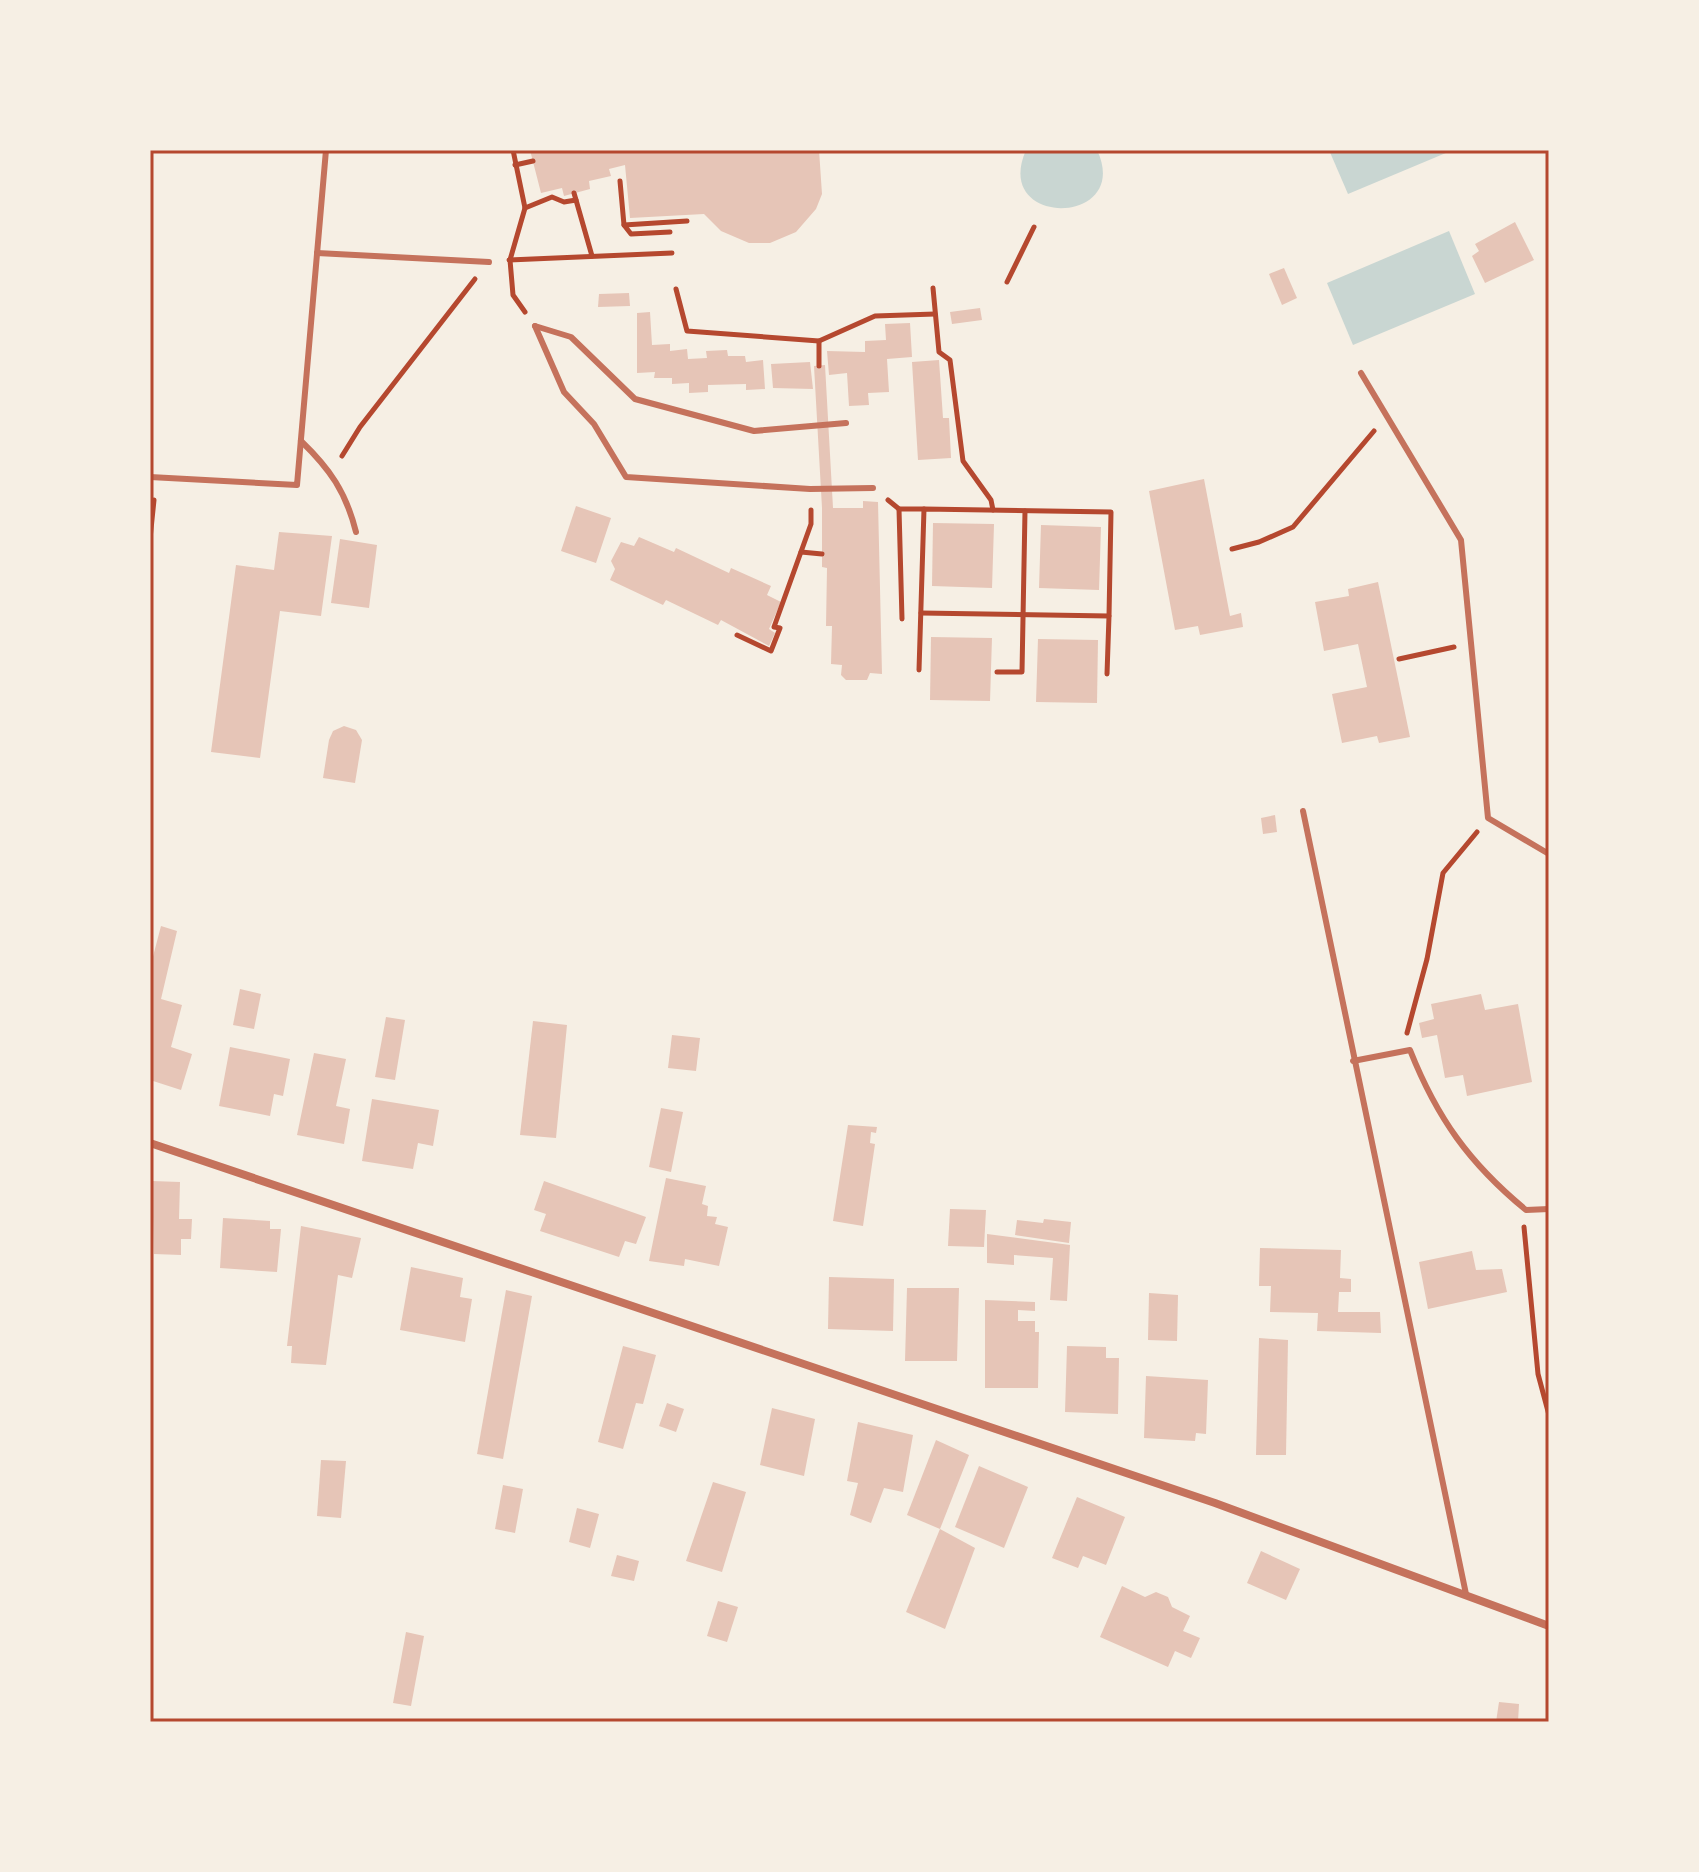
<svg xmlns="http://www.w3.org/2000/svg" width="1699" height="1872" viewBox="0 0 1699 1872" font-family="Overpass,sans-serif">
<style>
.water{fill:#c9d6d2}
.building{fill:#e6c5b7}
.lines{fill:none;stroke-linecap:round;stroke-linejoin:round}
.path{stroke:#b5482f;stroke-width:5}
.service{stroke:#c5725c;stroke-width:6}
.minor{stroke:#c5725c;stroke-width:8}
.neatline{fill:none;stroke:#b5482f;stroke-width:3}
</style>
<rect width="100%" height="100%" fill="#f6efe4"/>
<g class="water">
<path d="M1026,150H1097C1133,226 991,229 1026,150Z"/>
<path d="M1329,150H1453L1348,194Z"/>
<path d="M1449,231L1475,294L1353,345L1327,283Z"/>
</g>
<g class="building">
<path d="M530,150H819L822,194L816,209L796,232L770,243H749L721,231L704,214L630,218L625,165L609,169L611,176L589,181L590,189L564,196L562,188L541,193Z"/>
<path d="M1515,222L1534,260L1485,283L1472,256L1479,251L1475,244Z"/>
<path d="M1284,268L1297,298L1282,305L1269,274Z"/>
<path d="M629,293L630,306L598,307L599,294Z"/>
<path d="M980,308L982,320L952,324L950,312Z"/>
<path d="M650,312L652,345L670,344V351L687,349L688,359L707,358L706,351L727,350L728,356H745L746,362L763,360L765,389L746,390V384L708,385V392L689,393V383L672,384V378H654L655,372L637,373V313Z"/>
<path d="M910,323L912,357L887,359L889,392L868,393L869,405L849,406L847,373L829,375L827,351L865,352V341L886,340L885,324Z"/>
<path d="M939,360L943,418H949L951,458L918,460L912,362Z"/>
<path d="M810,362L813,389L773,388L771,364Z"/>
<path d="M825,365L833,508H863V501L878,502L882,674L870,673L867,680H846L841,675L842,665L831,664L832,626H826L827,568L822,567V508L814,366Z"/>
<path d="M1204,479L1230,616L1241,613L1243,627L1200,635L1198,626L1175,630L1149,491Z"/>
<path d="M576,506L611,518L596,563L561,551Z"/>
<path d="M933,523L994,524L992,588L932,586Z"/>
<path d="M1041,525L1101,527L1099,590L1039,588Z"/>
<path d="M279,532L332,536L321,616L280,611L260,758L211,752L236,565L274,570Z"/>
<path d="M639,537L674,552L676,548L729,573L731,568L771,586L767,595L781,602L769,629L775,633L769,646L721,620L718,625L666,600L663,605L610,580L615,569L611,561L621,542L634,546Z"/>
<path d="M340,539L377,545L369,608L331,603Z"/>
<path d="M1378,582L1410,737L1379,743L1377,736L1342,743L1332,694L1367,687L1358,644L1324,651L1315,602L1349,596L1348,589Z"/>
<path d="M931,637L992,638L990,701L930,700Z"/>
<path d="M1038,639L1098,640L1097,703L1036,702Z"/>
<path d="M344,726L356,730L362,740L355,783L323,778L329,740L333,731Z"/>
<path d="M1275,815L1277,832L1263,834L1261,818Z"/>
<path d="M161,926L177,931L161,999L182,1005L171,1047L192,1054L181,1090L150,1080V968Z"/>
<path d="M240,989L261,994L254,1029L233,1025Z"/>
<path d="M1481,994L1485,1010L1518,1004L1532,1082L1467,1096L1463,1075L1445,1078L1437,1035L1422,1038L1419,1023L1434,1019L1431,1004Z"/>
<path d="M386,1017L405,1020L395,1080L375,1077Z"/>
<path d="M533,1021L567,1025L556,1138L520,1135Z"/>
<path d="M672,1035L700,1038L696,1071L668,1068Z"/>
<path d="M230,1047L290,1059L283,1096L274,1094L270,1116L219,1106Z"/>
<path d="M314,1053L346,1059L336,1106L350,1109L344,1144L297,1135Z"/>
<path d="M372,1099L439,1110L433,1146L418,1143L413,1169L362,1161Z"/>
<path d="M661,1108L683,1112L671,1172L649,1167Z"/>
<path d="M848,1125L877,1127L876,1133L871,1132L870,1143L875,1144L863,1226L833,1221Z"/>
<path d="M666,1178L706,1186L702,1204L708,1206L707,1216L717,1217L715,1224L728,1227L719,1266L685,1259L684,1266L649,1261Z"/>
<path d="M152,1181L180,1182L179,1219H192L191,1239H181V1255L154,1254Z"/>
<path d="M544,1181L646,1217L636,1244L625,1241L619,1257L540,1231L546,1214L534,1210Z"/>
<path d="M950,1209L986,1210L984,1247L948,1246Z"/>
<path d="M223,1218L270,1221V1229H281L277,1272L220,1268Z"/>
<path d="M1044,1219L1071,1222L1069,1243L1015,1235L1017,1220L1043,1223Z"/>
<path d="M301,1226L361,1238L352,1278L338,1275L326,1365L291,1363L292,1346H287Z"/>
<path d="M987,1234L1070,1245L1067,1301L1050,1300L1053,1258L1014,1255V1265L987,1263Z"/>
<path d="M1260,1248L1341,1250L1340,1278L1351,1279V1292H1339L1338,1312H1380L1381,1333L1317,1331L1318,1313L1270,1312L1271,1286H1259Z"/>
<path d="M1472,1251L1476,1270L1502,1269L1507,1292L1428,1309L1419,1262Z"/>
<path d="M411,1267L463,1278L460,1297L472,1299L465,1342L400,1330Z"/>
<path d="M829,1277L894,1279L893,1331L828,1329Z"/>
<path d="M907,1288H959L957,1361H905Z"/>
<path d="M506,1290L532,1296L503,1459L477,1454Z"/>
<path d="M1149,1293L1178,1295L1177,1341L1148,1340Z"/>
<path d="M985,1300L1035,1302V1311L1018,1310V1321H1035V1332H1039L1038,1388H985Z"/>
<path d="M1259,1338L1288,1340L1286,1455H1256Z"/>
<path d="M623,1346L656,1355L643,1404L636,1403L623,1449L598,1442Z"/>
<path d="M1067,1346L1106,1347V1358H1119L1118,1414L1065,1412Z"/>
<path d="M1146,1376L1208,1380L1206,1434L1196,1433L1195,1441L1144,1438Z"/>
<path d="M667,1403L684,1409L676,1432L659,1426Z"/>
<path d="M772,1408L815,1419L804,1476L760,1465Z"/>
<path d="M858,1422L913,1435L903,1492L884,1488L871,1523L850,1515L858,1483L847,1481Z"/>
<path d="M936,1440L969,1455L940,1529L907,1515Z"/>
<path d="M321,1460L346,1461L341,1518L317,1516Z"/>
<path d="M979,1466L1028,1487L1004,1548L955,1527Z"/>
<path d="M713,1482L746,1492L722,1572L686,1561Z"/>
<path d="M503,1485L523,1489L515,1533L495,1529Z"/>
<path d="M1077,1497L1125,1517L1106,1565L1083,1556L1078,1568L1052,1558Z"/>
<path d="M577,1508L599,1514L590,1548L569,1542Z"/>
<path d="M940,1529L975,1548L945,1629L906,1612Z"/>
<path d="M1261,1551L1300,1569L1286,1600L1247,1583Z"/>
<path d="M617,1555L639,1561L634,1581L611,1576Z"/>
<path d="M1122,1586L1145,1597L1156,1592L1168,1597L1172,1607L1190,1616L1183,1631L1200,1638L1191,1658L1175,1651L1168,1667L1100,1637Z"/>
<path d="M718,1601L738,1607L727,1642L707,1636Z"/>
<path d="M406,1632L424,1636L411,1706L393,1703Z"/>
<path d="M1499,1702L1519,1704L1518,1722H1496Z"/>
</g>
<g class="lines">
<g class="path">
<path d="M513,150L525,208L510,260L513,295L525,312"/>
<path d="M515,165L533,161"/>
<path d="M620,181L624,225L631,234L670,232"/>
<path d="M574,193L592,256"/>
<path d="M525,208L552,197L564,202L576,200"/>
<path d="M624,225L687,221"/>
<path d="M509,260L672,253"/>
<path d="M1007,282L1034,227"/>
<path d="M933,288L939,352L950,360L963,461L991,500L993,510"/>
<path d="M676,289L687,331L819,341L875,316L935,314"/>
<path d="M819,341V366"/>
<path d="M342,456L360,427L475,279"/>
<path d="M888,500L899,509H924"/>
<path d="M899,509L902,619"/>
<path d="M150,539L154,500"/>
<path d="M1232,549L1259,542L1293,527L1374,431"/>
<path d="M801,552L822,554"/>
<path d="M150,566V620"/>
<path d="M921,613L1109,616L1107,674"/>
<path d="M737,635L771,651L780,628L774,627L811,524V510"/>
<path d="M1399,659L1454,647"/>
<path d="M919,670L924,509L1111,512L1109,616"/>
<path d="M997,672H1022L1025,511"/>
<path d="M1407,1033L1427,959L1443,873L1477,832"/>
<path d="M1524,1227L1538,1374L1549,1415"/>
</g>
<g class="service">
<path d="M317,253L489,262"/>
<path d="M535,326L564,392L594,424L626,477L810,489L873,488"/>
<path d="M535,326L571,337L635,399L754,431L846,423"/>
<path d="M1361,373L1461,540L1488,818L1549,854"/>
<path d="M301,441C330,469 346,492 356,532"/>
<path d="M150,477L297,485L326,150"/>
<path d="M1303,811L1466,1594"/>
<path d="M1353,1061L1410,1050C1437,1118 1469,1163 1526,1210L1549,1209"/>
</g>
<path class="minor" d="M150,1143L1215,1503L1549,1626"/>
</g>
<rect width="1699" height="1872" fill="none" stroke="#f6efe4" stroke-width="304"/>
<rect x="152" y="152" width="1395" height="1568" class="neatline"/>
</svg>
